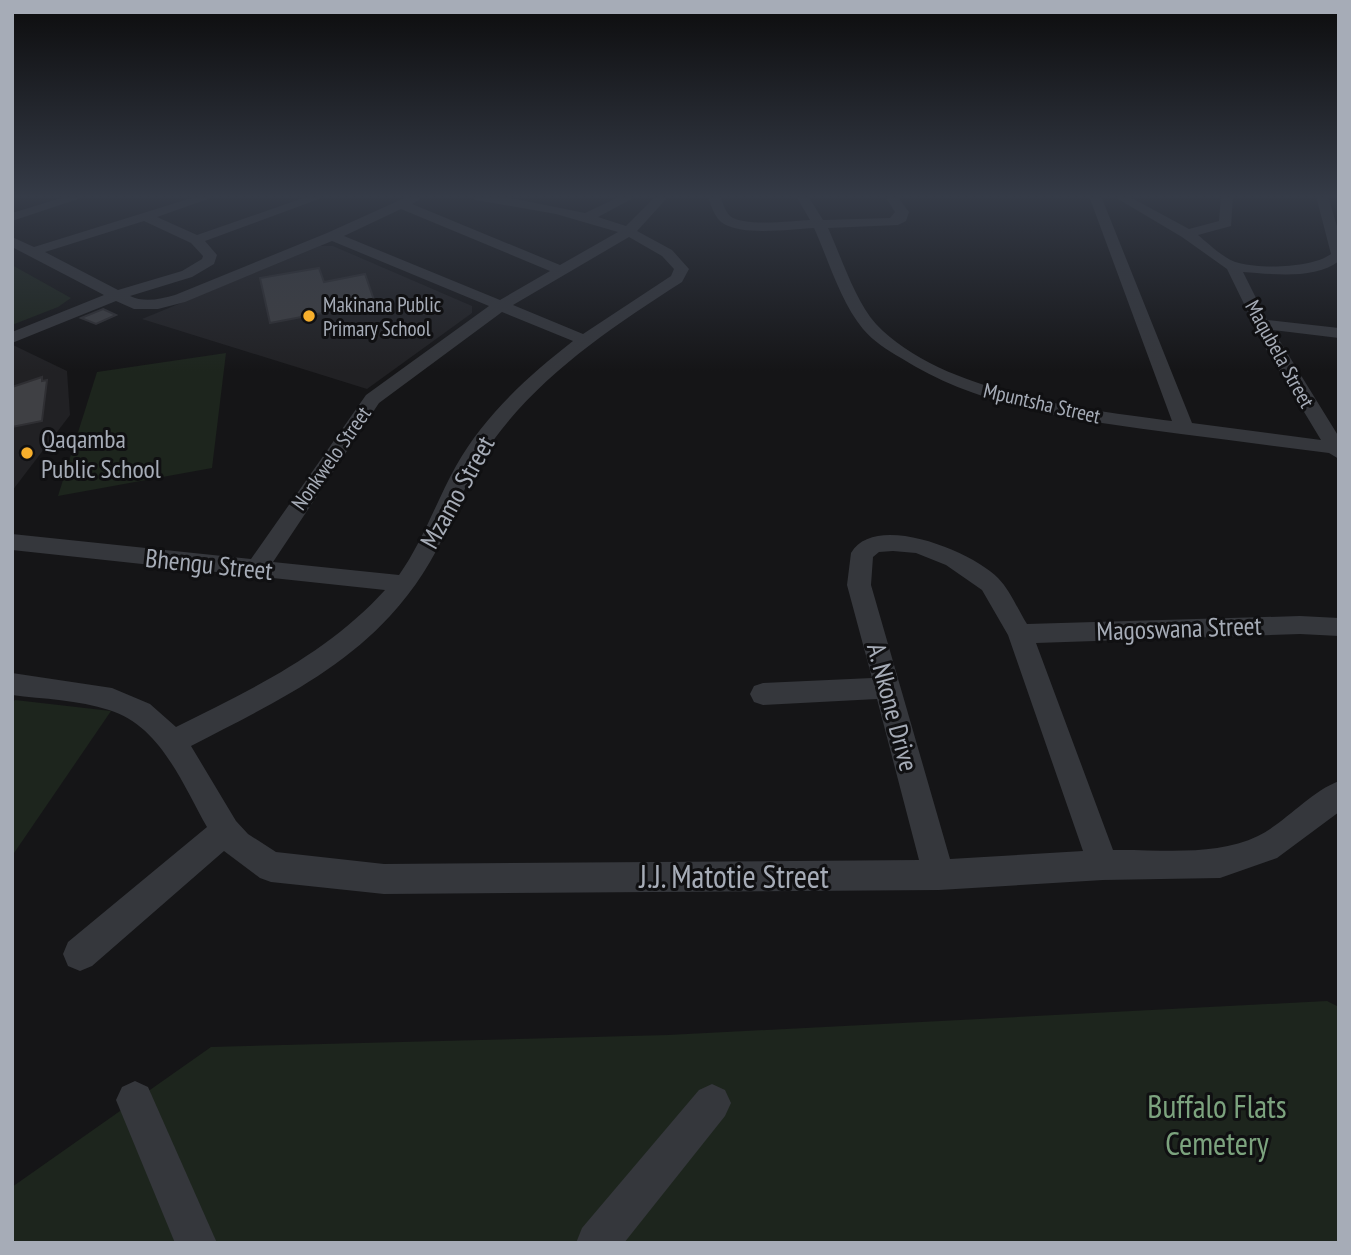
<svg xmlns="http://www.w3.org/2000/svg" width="1351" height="1255" viewBox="0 0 1351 1255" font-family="'PT Sans Narrow',sans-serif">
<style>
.built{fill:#212124}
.green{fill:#1d251d}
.building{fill:#3f4044;stroke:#2f2f33;stroke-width:2}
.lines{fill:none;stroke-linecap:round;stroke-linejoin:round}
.minor{fill:#35373c;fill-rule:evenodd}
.poi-dot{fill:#f7af2c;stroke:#101012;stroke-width:2.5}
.labels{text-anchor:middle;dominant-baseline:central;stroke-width:6;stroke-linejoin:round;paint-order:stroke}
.far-poi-label{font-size:21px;fill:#a6acb7;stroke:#101012;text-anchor:start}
.far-street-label{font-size:21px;fill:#a6acb7;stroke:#101012}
.poi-label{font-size:26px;fill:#a6acb7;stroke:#101012;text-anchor:start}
.street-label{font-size:26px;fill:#a6acb7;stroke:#101012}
.near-street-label{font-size:32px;fill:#a6acb7;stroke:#101012}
.near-park-label{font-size:32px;fill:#7ca37e;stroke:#101012}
</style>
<rect width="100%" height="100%" fill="#151517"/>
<g class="built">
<path d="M320,246H333L472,306V313L367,389L142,319Z"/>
<path d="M13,345L67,371L70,415L12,491Z"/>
</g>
<g class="green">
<path d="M12,265L71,298L58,307L12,325Z"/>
<path d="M226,353L212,468L58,496L97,372Z"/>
<path d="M15,700L111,711L12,856V703Z"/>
<path d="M1327,1001L1339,1007V1243H12V1187L211,1047L668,1035Z"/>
</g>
<g class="building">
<path d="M319,268L324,282L365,274L375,303L270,323L260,278Z"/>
<path d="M103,309L116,315L96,324L81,318Z"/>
<path d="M42,377V381L47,380L42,421L12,427V387Z"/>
</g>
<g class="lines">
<g class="minor">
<path d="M68,196H87L12,221V213Z"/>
<path d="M198,196H216L157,217L197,235L309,196H327L205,241L217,255L214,264L192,277L130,296C144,303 161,299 175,295L327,233L409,196H425L412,204L560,265L618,232L556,214L476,200L470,196H500L585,213L621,196H637L598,217L626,226L656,196H669L637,231L672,250L689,269L682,282C606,331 529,382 480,460C467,481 458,505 448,527C433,560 415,589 390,616C336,675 260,710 191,746L236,821L248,834L276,852L384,864L919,860L877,699L763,705L754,702L750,694L754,686L763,683L872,678L847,585L851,553C875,511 973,552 998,578C1010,590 1018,610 1027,624L1300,616L1339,618V636L1300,634L1036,643L1113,850C1159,849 1215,857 1258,836C1286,822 1310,792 1339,781V812L1277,858L1220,878L1103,880L939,890L384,894L271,882L260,878L224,851L92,966L80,971L68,966L63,954L68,942L207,827C183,785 160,725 109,710C79,700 43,699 12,695V673L112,688L150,704L176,727C251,690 328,653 385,590L12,550V534L251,559L366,395L489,306L332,241L185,302L158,309H134L116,301L12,343V332L104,295L12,247V237L34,247ZM401,209L550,271L500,300L344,236ZM144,221L191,243L203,256L202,259L182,271L118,290L45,252ZM629,237L662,256L674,269L671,276L583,334L513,305ZM502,312L573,341C528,376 484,416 456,466C436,502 423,541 399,575L273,562L379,403ZM893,551L916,553L946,565L982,590L1008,635L1083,851L950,859L871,585L873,557L879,552Z"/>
<path d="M708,196H720C723,203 725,211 730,216C743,227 793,221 810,220L796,196H808L823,220L890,218L895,212L885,196H897L909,212L906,221L898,225L828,228C841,256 855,301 876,324C941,393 1083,409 1172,421L1089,196H1101L1192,423L1321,440L1266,349L1227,269L1182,237L1113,196H1128L1189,229L1219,221L1221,196H1233L1231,226L1198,235C1209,244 1225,260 1239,263C1262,269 1312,268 1331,254L1316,196H1328L1339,233V261C1314,280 1272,274 1243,272L1267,320L1339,328V338L1273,330L1339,437V459L1329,453C1280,447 1231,440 1181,434C1086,421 984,411 901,358C887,350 873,341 863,329C840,301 829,261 814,228C791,229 745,236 724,224C715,219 711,206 708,196Z"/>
<path d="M135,1081L148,1087L217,1243H175L116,1100L122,1087Z"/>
<path d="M712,1084L725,1090L731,1103L725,1116L624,1243H576L582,1228L699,1090Z"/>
</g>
</g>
<linearGradient id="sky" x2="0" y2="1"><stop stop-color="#0c0c0d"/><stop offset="0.53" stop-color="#353b47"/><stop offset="1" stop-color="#353b47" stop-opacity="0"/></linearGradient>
<rect width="1351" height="371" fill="url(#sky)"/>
<g class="poi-dot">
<circle cx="309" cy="316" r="7"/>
<circle cx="27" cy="453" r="7"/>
</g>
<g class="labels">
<g class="far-poi-label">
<text x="323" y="304">Makinana Public<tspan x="323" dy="24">Primary School</tspan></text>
</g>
<g class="far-street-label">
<text transform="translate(1280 354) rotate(61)">Maqubela Street</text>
<text transform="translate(1042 403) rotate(13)">Mpuntsha Street</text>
<text transform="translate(331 458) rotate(-55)">Nonkwelo Street</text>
</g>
<g class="poi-label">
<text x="41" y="438">Qaqamba<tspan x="41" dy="30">Public School</tspan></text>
</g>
<g class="street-label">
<text transform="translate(457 492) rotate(-61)">Mzamo Street</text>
<text transform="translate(209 564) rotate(6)">Bhengu Street</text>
<text transform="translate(1179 628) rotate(-2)">Magoswana Street</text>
<text transform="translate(893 707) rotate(75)">A. Nkone Drive</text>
</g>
<g class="near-street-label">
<text x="734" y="876">J.J. Matotie Street</text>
</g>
<g class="near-park-label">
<text x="1217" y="1106">Buffalo Flats<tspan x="1217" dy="37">Cemetery</tspan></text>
</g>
</g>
<rect width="1351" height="1255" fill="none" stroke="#a6acb7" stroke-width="28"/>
</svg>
